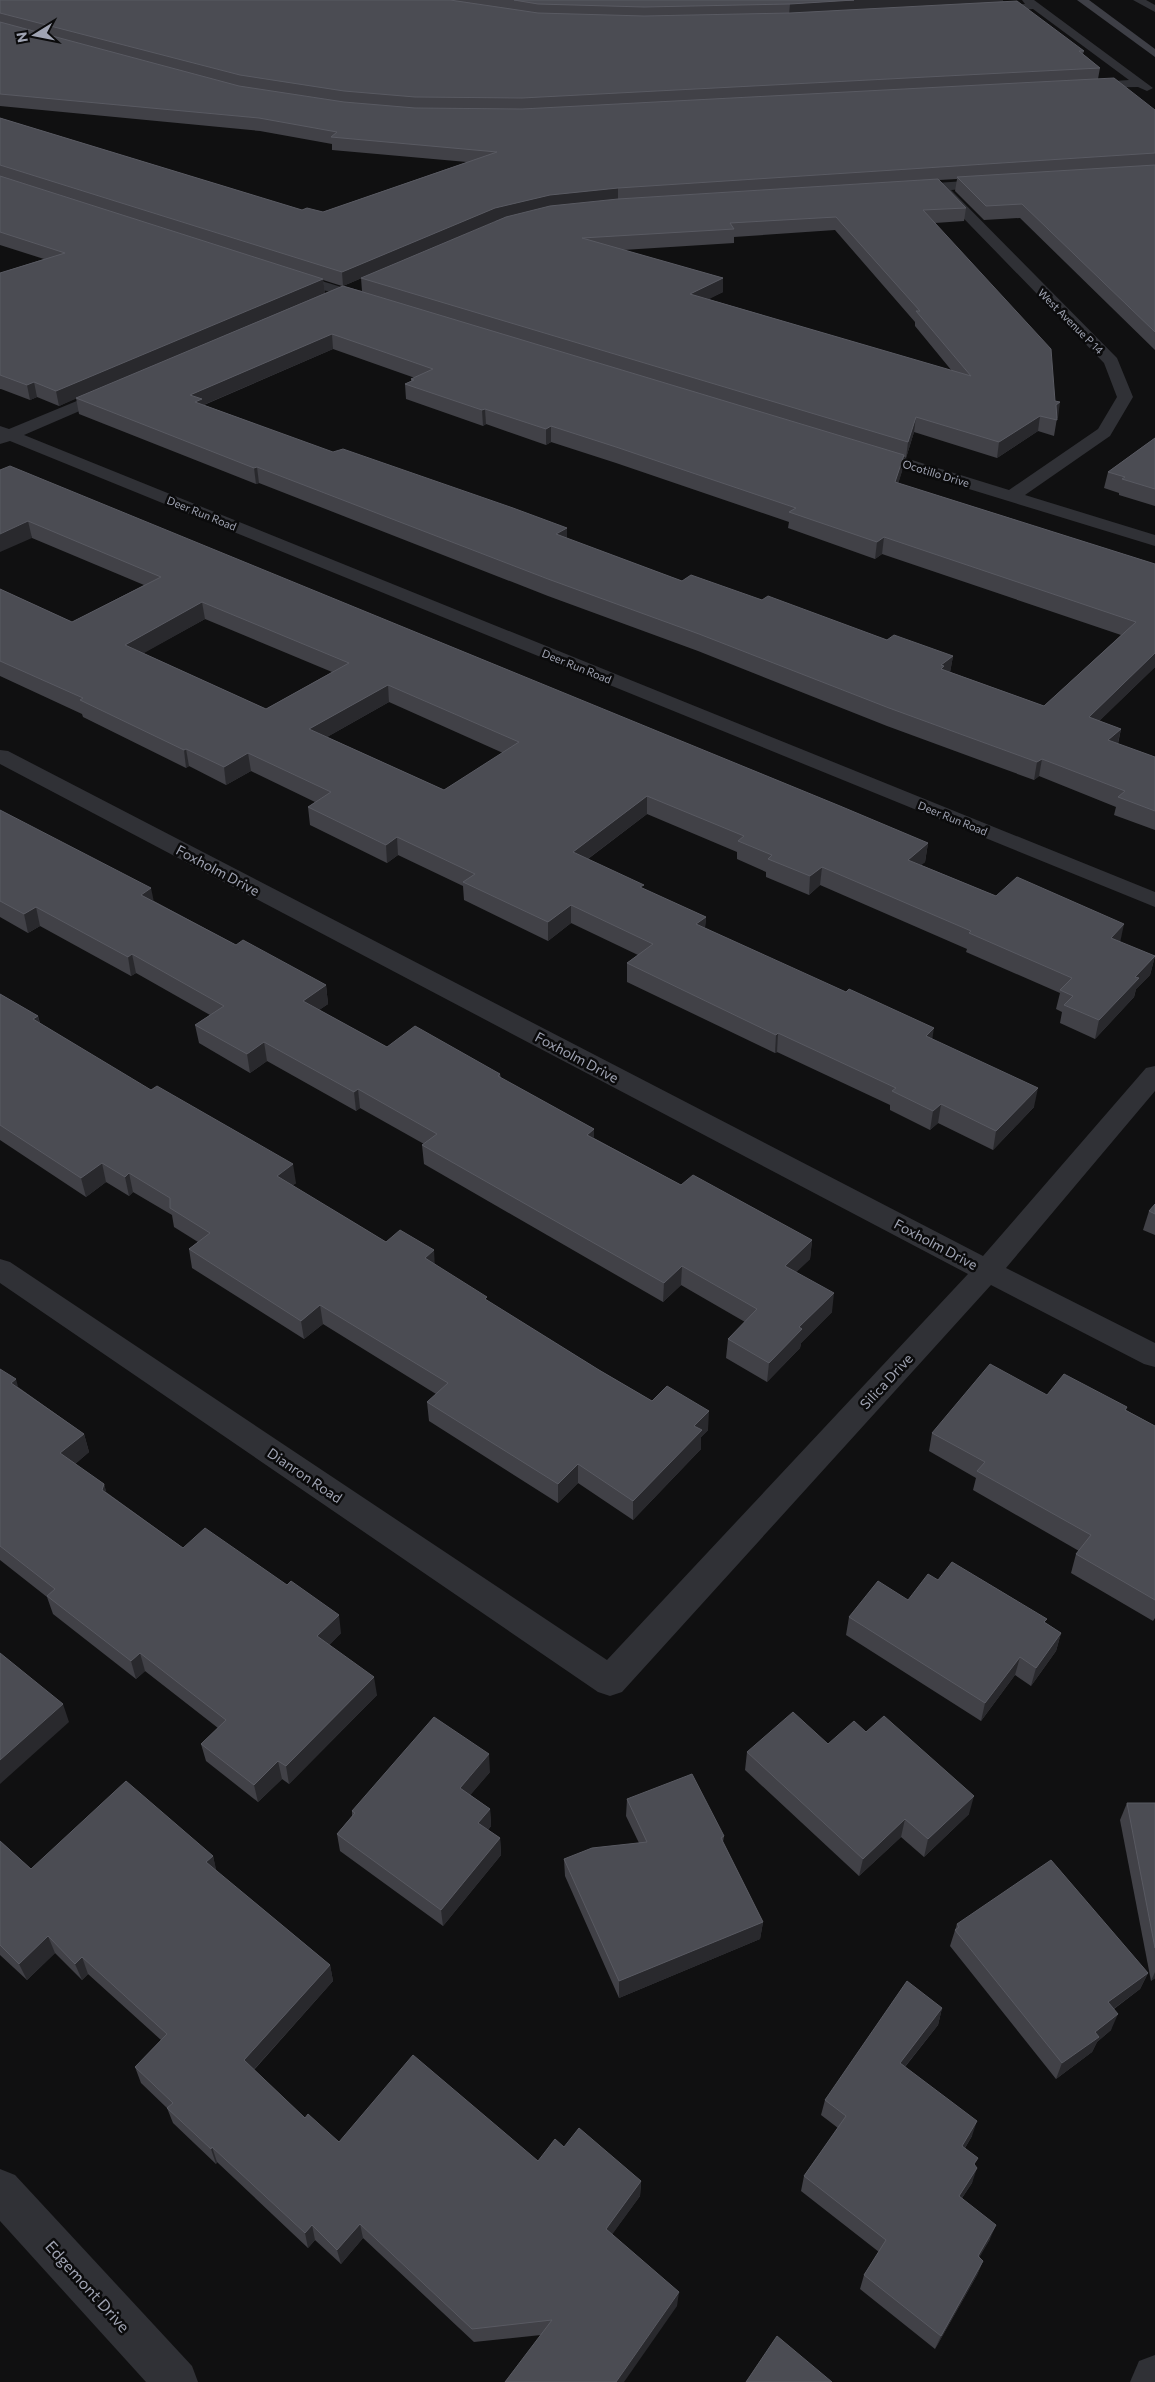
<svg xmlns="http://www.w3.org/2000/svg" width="1155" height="2382" viewBox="0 0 1155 2382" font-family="Commissioner,sans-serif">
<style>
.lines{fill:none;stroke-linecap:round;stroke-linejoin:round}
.street{fill:#303136;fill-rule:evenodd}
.secondary{fill:#3e3f46;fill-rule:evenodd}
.wall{fill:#414147;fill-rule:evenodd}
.shaded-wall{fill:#29292d}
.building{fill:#4b4c53;stroke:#595a62;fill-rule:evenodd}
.labels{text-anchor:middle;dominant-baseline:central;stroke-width:5;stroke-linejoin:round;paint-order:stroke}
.far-street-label{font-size:11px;fill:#a0a4b3;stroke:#0b0b0c}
.street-label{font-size:14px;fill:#a0a4b3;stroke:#0b0b0c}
.near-street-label{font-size:16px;fill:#a0a4b3;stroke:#0b0b0c}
</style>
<rect width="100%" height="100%" fill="#101011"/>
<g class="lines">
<g class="street">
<path d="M1022,0H1034L1153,88L1147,91L1138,87L1081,88V84L1085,83L1129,80L1033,9L989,12L984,9L989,6L1025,4Z"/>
<path d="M1133,0H1146L1155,5V12Z"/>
<path d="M994,179L1001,183L999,186L951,190L1117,358L1133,397L1110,436L1025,495L1155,535V546L861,456L859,452L861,448H873L1009,490L1098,429L1117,397L1104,363L937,191L907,193L900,189L907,185Z"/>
<path d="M289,271L374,297L376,300L369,304L284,278L282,275Z"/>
<path d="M113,386L119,388L121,391L119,394L24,435L1155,892V907L10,441L0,444V426L9,429Z"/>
<path d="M0,750L8,751L983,1256L1146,1068L1155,1066V1091L1006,1268L1155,1343V1367L1144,1364L991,1285L622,1692L610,1696L598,1692L0,1283V1259L10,1262L607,1660L968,1274L0,764Z"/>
<path d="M0,2169L15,2175L192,2366L198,2382H146L0,2221Z"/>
<path d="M1155,2355V2382H1130L1139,2361Z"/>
</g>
<path class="secondary" d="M1077,0H1089L1155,49V57Z"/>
</g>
<g class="wall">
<path d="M0,0H1003V1L1084,51L1083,54L1100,68L1098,79L1155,110V350L1020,218L984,220L955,191L957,179L939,180L966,208L964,221L935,223L1055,401L1058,418H1057L1054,436L1038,431L997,458L914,432L906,458L904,457L902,471L898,483L1155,564V667L1099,721L1121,729L1118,744L1155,757V830L1114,815L1116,807L1039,776L1034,780L887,726L698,651L548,596L259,483L256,484L79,414L76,398L59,406L37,397L30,400L1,389H0V273L44,259L0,245V118L302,210L323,212L467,162L332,150V144L260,131L0,106ZM495,221H498L361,278L362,291L343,286ZM835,230L915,322V326L952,371L708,299L723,292V278L623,250L734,243V237ZM323,280L342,286L325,293ZM333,349L415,378L411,379V381L405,384L406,399L483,426L486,424L546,445L551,442L616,463L789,522L788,528L875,559L882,554L1121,635L1044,706L950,672L953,656L887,640L762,600L682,581L204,405Z"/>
<path d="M1155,438V506L1119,495V493L1104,488L1108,472Z"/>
<path d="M0,470L928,843L925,862L921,865L996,896L1120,942L1155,956L1150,975L1136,989L1134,997L1095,1039L1060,1023L1062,1012L1056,1009L1060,993L966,952L967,949L820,885L809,895L766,877V872L737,859V852L647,814L588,859L643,889L706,917L705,928L932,1039L1034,1107L993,1150L938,1123L930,1130L890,1110V1105L777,1052L775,1053L627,982V963L638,955L571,923L548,941L464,900L463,886L398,855L387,863L310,825L308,807L315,802L251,771L226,785L189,766L186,768L83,717L82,714L0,676V589L72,622L144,585L32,538ZM205,619L332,672L266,709L143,653ZM389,702L503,753L444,790L327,737Z"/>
<path d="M0,810L154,901L236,945L326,985L328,1004L319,1010L387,1047L500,1074L501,1078L594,1129V1138L681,1185L812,1240L810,1259L796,1272L832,1312L801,1343L800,1348L767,1382L726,1358L728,1339L745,1322L681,1285L663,1302L424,1164L422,1145L424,1144L360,1108L356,1111L267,1061L250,1073L199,1043L195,1025L210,1015L136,973L131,976L40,926L28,933L0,917Z"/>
<path d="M0,994L38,1016L40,1023L296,1183L292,1186L386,1242L435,1264L487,1301L599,1370L652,1401L708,1430L701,1437V1449L633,1520L578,1483L558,1503L429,1421L427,1402L436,1394L323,1324L304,1339L192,1268L189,1249L198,1242L174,1227L172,1215L133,1192L129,1196L106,1182L86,1197L0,1140Z"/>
<path d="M1155,1204V1235L1143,1230L1149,1211Z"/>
<path d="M0,1369L18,1387L84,1434L89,1452L75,1464L104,1484L106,1492L183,1548L341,1633L329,1645L377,1695L289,1784L282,1779L258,1802L206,1761L201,1744L218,1728L145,1671L136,1679L53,1614L47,1597L0,1560Z"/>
<path d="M1047,1395L1127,1407L1126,1410L1155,1426V1618L1153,1621L1071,1573L1076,1554L1079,1551L973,1490L976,1478L929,1451L932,1433Z"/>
<path d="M938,1580L1046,1623L1061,1633L1056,1651L1031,1686L1015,1675L981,1721L846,1635L849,1617L908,1600Z"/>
<path d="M866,1732L969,1814L924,1857L901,1837L859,1876L745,1770L747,1752L828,1744Z"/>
<path d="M490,1772L470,1795L490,1809L491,1826L488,1830L500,1838L501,1855L443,1926L340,1851L337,1834L352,1816V1811Z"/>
<path d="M627,1799L724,1836L723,1842L763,1922L760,1939L619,1998L565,1876L564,1859L639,1843L626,1816Z"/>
<path d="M1127,1803H1155V1978L1151,1981L1120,1820Z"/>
<path d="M0,1841L31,1869L213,1856L216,1871L330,1965L333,1981L254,2070L305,2118L339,2142L538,2161L564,2147L641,2181L640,2196L612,2234L677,2306L541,2335L474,2342L363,2238L341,2264L315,2240L308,2248L217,2162L216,2164L173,2123L167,2108L141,2083L135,2067L161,2040L88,1974L82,1980L55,1953L27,1980L0,1955Z"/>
<path d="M957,1924L1148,1973L1140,1989L1114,2009L1111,2030L1097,2042L1092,2052L1056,2079L950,1946Z"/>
<path d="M942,2008L938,2025L905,2067L972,2136L965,2148L975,2166L972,2183L962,2198L990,2239L979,2257L983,2261L977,2275L935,2349L860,2289L864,2275L879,2252L801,2191L804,2176L838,2128L821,2115L825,2100Z"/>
</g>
<g class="shaded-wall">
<path d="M854,0H1003V2L789,15L790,4Z"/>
<path d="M618,188V201L550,208L495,221L343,286L342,272L495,208L550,195Z"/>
<path d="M723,278V292L690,309V294Z"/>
<path d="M323,279L325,293L59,406L56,391Z"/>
<path d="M332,334L333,349L203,405L204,414L190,395Z"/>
<path d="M34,382L37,397L30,400L27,385Z"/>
<path d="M1060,402L1058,418L1055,420L1056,405Z"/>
<path d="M485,409L486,424L483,426L482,410Z"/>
<path d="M1040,416L1038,431L997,458L999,442Z"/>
<path d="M916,417L914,432L906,458L908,442Z"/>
<path d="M551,426V442L546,445V429Z"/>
<path d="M904,455L902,471L894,498L895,482Z"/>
<path d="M257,467L259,483L256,484L254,468Z"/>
<path d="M28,521L32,538L0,552V534Z"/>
<path d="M567,528V545L556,534Z"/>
<path d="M884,537L882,554L875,559L877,542Z"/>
<path d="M202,602L205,619L128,662L125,645Z"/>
<path d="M1155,653V667L1086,734L1089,717Z"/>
<path d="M953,656L950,673L943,679L941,665Z"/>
<path d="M388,685L389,702L311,746L309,729Z"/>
<path d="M1121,729L1117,746L1108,740Z"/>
<path d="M186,749L189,766L186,768L184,750Z"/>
<path d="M248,753L251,771L226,785L224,767Z"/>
<path d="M1042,759L1039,776L1034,780L1037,762Z"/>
<path d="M647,796V814L573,870V852Z"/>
<path d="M397,837L398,855L387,863L386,845Z"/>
<path d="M928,843L925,862L905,878L908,860Z"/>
<path d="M822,867L820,885L809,895L810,876Z"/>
<path d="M151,888L155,907L141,895Z"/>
<path d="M571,905V923L548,941V922Z"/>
<path d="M36,907L40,926L28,933L24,914Z"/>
<path d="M706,917L704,935L696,924Z"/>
<path d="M1124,924L1120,943L1111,938Z"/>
<path d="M132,954L136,973L131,976L128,957Z"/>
<path d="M1155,956L1150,975L1136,989L1134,997L1095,1039L1099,1020L1135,977Z"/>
<path d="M326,985L328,1004L305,1020L303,1001Z"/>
<path d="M38,1016L42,1035L33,1019Z"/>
<path d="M934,1028L931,1047L926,1036Z"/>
<path d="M778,1033L777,1052L775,1053L776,1035Z"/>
<path d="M264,1042L267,1061L250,1073L247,1054Z"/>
<path d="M1038,1088L1034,1107L993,1150L996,1131Z"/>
<path d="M358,1089L360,1108L356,1111L354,1092Z"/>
<path d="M941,1104L938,1123L930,1130L933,1111Z"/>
<path d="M594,1129V1147L587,1135Z"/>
<path d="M102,1163L106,1182L86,1197L81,1178Z"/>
<path d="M293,1164L296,1183L279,1195L277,1176Z"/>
<path d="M129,1173L133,1192L129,1196L125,1177Z"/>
<path d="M812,1240L810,1259L783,1285L785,1266Z"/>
<path d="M434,1250L435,1269L425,1258Z"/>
<path d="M682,1266L681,1285L663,1302L664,1283Z"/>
<path d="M834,1293L832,1312L801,1343L800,1348L767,1382L769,1363L799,1327Z"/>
<path d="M320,1305L323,1324L304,1339L301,1321Z"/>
<path d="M16,1379L21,1398L11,1383Z"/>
<path d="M709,1411L708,1430L701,1437V1449L633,1520V1501L694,1426Z"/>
<path d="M84,1434L89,1452L66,1472L60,1453Z"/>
<path d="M578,1464V1483L558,1503V1484Z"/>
<path d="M104,1484L109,1502L102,1490Z"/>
<path d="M339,1615L341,1633L320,1655L317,1636Z"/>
<path d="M1061,1633L1056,1651L1031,1686L1036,1668Z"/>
<path d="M140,1653L145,1671L136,1679L131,1661Z"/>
<path d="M1020,1657L1015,1675L981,1721L985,1703Z"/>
<path d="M374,1677L377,1695L289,1784L286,1766Z"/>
<path d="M63,1704L69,1722L0,1784V1760Z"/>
<path d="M489,1754L490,1772L461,1806L460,1788Z"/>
<path d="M278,1761L282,1779L258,1802L254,1785Z"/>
<path d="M974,1796L969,1814L924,1857L928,1839Z"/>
<path d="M490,1809L491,1826L480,1840L478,1823Z"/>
<path d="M905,1819L901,1837L859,1876L863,1859Z"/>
<path d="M500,1838L501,1855L443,1926L441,1910Z"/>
<path d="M213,1856L217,1873L206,1862Z"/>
<path d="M763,1922L760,1939L619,1998V1981Z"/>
<path d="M48,1936L55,1953L27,1980L19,1964Z"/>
<path d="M82,1957L88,1974L82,1980L75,1964Z"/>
<path d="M330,1965L333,1981L248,2076L244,2060Z"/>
<path d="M1155,1972V1978L1151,1981Z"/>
<path d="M1148,1973L1140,1989L1101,2018L1108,2002Z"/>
<path d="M942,2008L938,2025L895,2079L900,2063Z"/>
<path d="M1118,2014L1111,2030L1097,2042L1092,2052L1056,2079L1062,2063L1095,2032Z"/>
<path d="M977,2121L972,2136L957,2161L962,2146Z"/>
<path d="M212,2147L217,2162L216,2164L211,2149Z"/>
<path d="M977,2168L972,2183L953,2211L959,2196Z"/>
<path d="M641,2181L640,2196L606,2243V2229Z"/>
<path d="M360,2224L363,2238L341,2264L337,2250Z"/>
<path d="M312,2225L315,2240L308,2248L305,2233Z"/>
<path d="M996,2225L990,2239L972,2270L978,2256Z"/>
<path d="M983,2261L977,2275L935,2349L941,2336Z"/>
<path d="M679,2292L677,2306L624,2382H616Z"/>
</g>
<g class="building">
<path d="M0,0H450L538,13L644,16L790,13L1017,1L1084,51H1079L1100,68L522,98L415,97L344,91L240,75L0,13Z"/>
<path d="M514,0H854L790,4L644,7L538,4Z"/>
<path d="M0,22L239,86L344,102L415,108L522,109L1114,78L1155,110V153L618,188L550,195L495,208L342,272L0,165V118L302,210L307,208L323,212L497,152L331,137L337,132L259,118L0,94Z"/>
<path d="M1155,165V332L1022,204L986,206L957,177Z"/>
<path d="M0,176L323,279L56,391L34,382L27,385L0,375V273L65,253L0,232Z"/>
<path d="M938,179L966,208L923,210L1051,349L1055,401L1060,402L1056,405L1057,420L1040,416L999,442L916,417L908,442L361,278L506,217L550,206L618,199ZM836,217L920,311H916L971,376L690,294L723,278L582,238L734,229L730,223Z"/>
<path d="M343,286L904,455L895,482L1155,564V653L1089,717L1121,729L1108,740L1155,757V811L1118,797L1125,791L1042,759L1037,762L889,708L699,634L548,579L257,467L254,468L76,398ZM332,334L433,369L411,379L414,380L405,384L482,410L485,409L546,429L551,426L616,447L796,508L789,512L877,542L884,537L1136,622L1044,706L941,669L944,666L941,665L953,656L894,635L887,640L768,596L762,600L691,575L682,581L556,534L567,528L513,508L343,449L333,452L195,402L202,399L190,395Z"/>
<path d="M1155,438V489L1122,479L1125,477L1108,472Z"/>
<path d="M10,466L840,806L928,843L908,860L996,896L1017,877L1124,924L1111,938L1155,956L1135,977L1139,978L1099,1020L1064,1005L1073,996L1060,990L1072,978L969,933L971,931L822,867L810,876L768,859L772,855L738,841L744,836L647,796L573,852L644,885L640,887L706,917L696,924L846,992L849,989L934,1028L926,1036L1038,1088L996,1131L941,1104L933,1111L892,1091L896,1088L778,1033L776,1035L627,963L653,944L571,905L548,922L463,882L475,874L397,837L386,845L308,807L331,792L248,753L224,767L186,749L184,750L80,700L83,698L0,661V589L72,622L161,577L28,521L0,534V470ZM202,602L349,663L266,709L125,645ZM388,685L519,742L444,790L309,729Z"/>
<path d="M0,810L151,888L141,895L236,945L243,940L326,985L303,1001L387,1047L415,1026L500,1074L498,1076L594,1129L587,1135L681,1185L693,1175L812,1240L785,1266L834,1293L799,1327L802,1329L769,1363L728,1339L757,1309L682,1266L664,1283L422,1145L437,1134L358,1089L354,1092L264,1042L247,1054L195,1025L224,1006L132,954L128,957L36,907L24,914L0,901Z"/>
<path d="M0,994L38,1016L33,1019L151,1090L157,1086L293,1164L277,1176L363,1228L386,1242L400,1230L434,1250L425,1258L487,1297L485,1299L599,1370L652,1401L667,1386L709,1411L694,1426L702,1430L633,1501L578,1464L558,1484L427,1402L448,1383L320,1305L301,1321L189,1249L210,1233L170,1208V1198L129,1173L125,1177L102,1163L81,1178L0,1125Z"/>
<path d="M1155,1204V1214L1149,1211Z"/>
<path d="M990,1364L1047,1395L1064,1374L1127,1407L1125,1410L1155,1426V1600L1076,1554L1091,1535L977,1471L985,1462L932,1433Z"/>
<path d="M0,1369L16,1379L11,1383L84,1434L60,1453L104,1484L102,1490L183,1548L205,1528L287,1585L291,1581L339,1615L317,1636L374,1677L286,1766L278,1761L254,1785L201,1744L226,1720L140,1653L131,1661L47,1596L55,1589L0,1546Z"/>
<path d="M952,1562L1047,1619L1044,1622L1061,1633L1036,1668L1020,1657L985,1703L849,1617L878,1581L908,1600L928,1574L938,1580Z"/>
<path d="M0,1653L63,1704L0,1760Z"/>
<path d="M793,1712L828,1744L854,1721L866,1732L884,1716L974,1796L928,1839L905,1819L863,1859L747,1752Z"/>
<path d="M434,1717L489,1754L460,1788L490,1809L478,1823L500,1838L441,1910L337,1834L355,1813L352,1811Z"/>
<path d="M692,1774L724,1836L721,1838L763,1922L619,1981L564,1859L592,1848L647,1842L627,1799Z"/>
<path d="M126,1781L213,1856L206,1862L330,1965L244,2060L305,2118L308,2114L339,2142L413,2055L538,2161L555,2139L564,2147L579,2128L641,2181L606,2229L679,2292L616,2382H505L552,2320L472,2329L360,2224L337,2250L312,2225L305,2233L212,2147L211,2149L167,2108L173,2103L135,2067L167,2034L82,1957L75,1964L48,1936L19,1964L0,1945V1841L31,1869Z"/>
<path d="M1127,1803H1155V1948Z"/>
<path d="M1051,1860L1148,1973L1108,2002L1118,2014L1095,2032L1099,2037L1062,2063L955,1930L959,1927L957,1924Z"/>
<path d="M907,1981L942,2008L900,2063L977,2121L962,2146L978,2158L974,2164L977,2168L959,2196L996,2225L978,2256L983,2261L941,2336L864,2275L886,2240L804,2176L846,2116L825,2100Z"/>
<path d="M777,2336L832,2382H746Z"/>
</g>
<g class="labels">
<g class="far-street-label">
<text transform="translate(1071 321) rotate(45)">West Avenue P 14</text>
<text transform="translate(936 473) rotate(17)">Ocotillo Drive</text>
<text transform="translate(202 513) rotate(22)">Deer Run Road</text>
<text transform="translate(577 666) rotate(22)">Deer Run Road</text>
<text transform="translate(953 818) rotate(22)">Deer Run Road</text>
</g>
<g class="street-label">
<text transform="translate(218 870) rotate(28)">Foxholm Drive</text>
<text transform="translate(577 1057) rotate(28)">Foxholm Drive</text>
<text transform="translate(936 1244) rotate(28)">Foxholm Drive</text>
<text transform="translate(886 1381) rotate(-47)">Silica Drive</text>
<text transform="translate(305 1475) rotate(34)">Dianron Road</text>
</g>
<g class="near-street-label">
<text transform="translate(88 2286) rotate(48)">Edgemont Drive</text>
</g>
</g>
<g transform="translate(35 35) rotate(260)" stroke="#0b0b0c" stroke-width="4" paint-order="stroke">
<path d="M0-4L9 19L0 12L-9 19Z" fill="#a0a4b3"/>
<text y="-8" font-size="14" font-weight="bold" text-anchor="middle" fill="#a0a4b3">N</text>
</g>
</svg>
